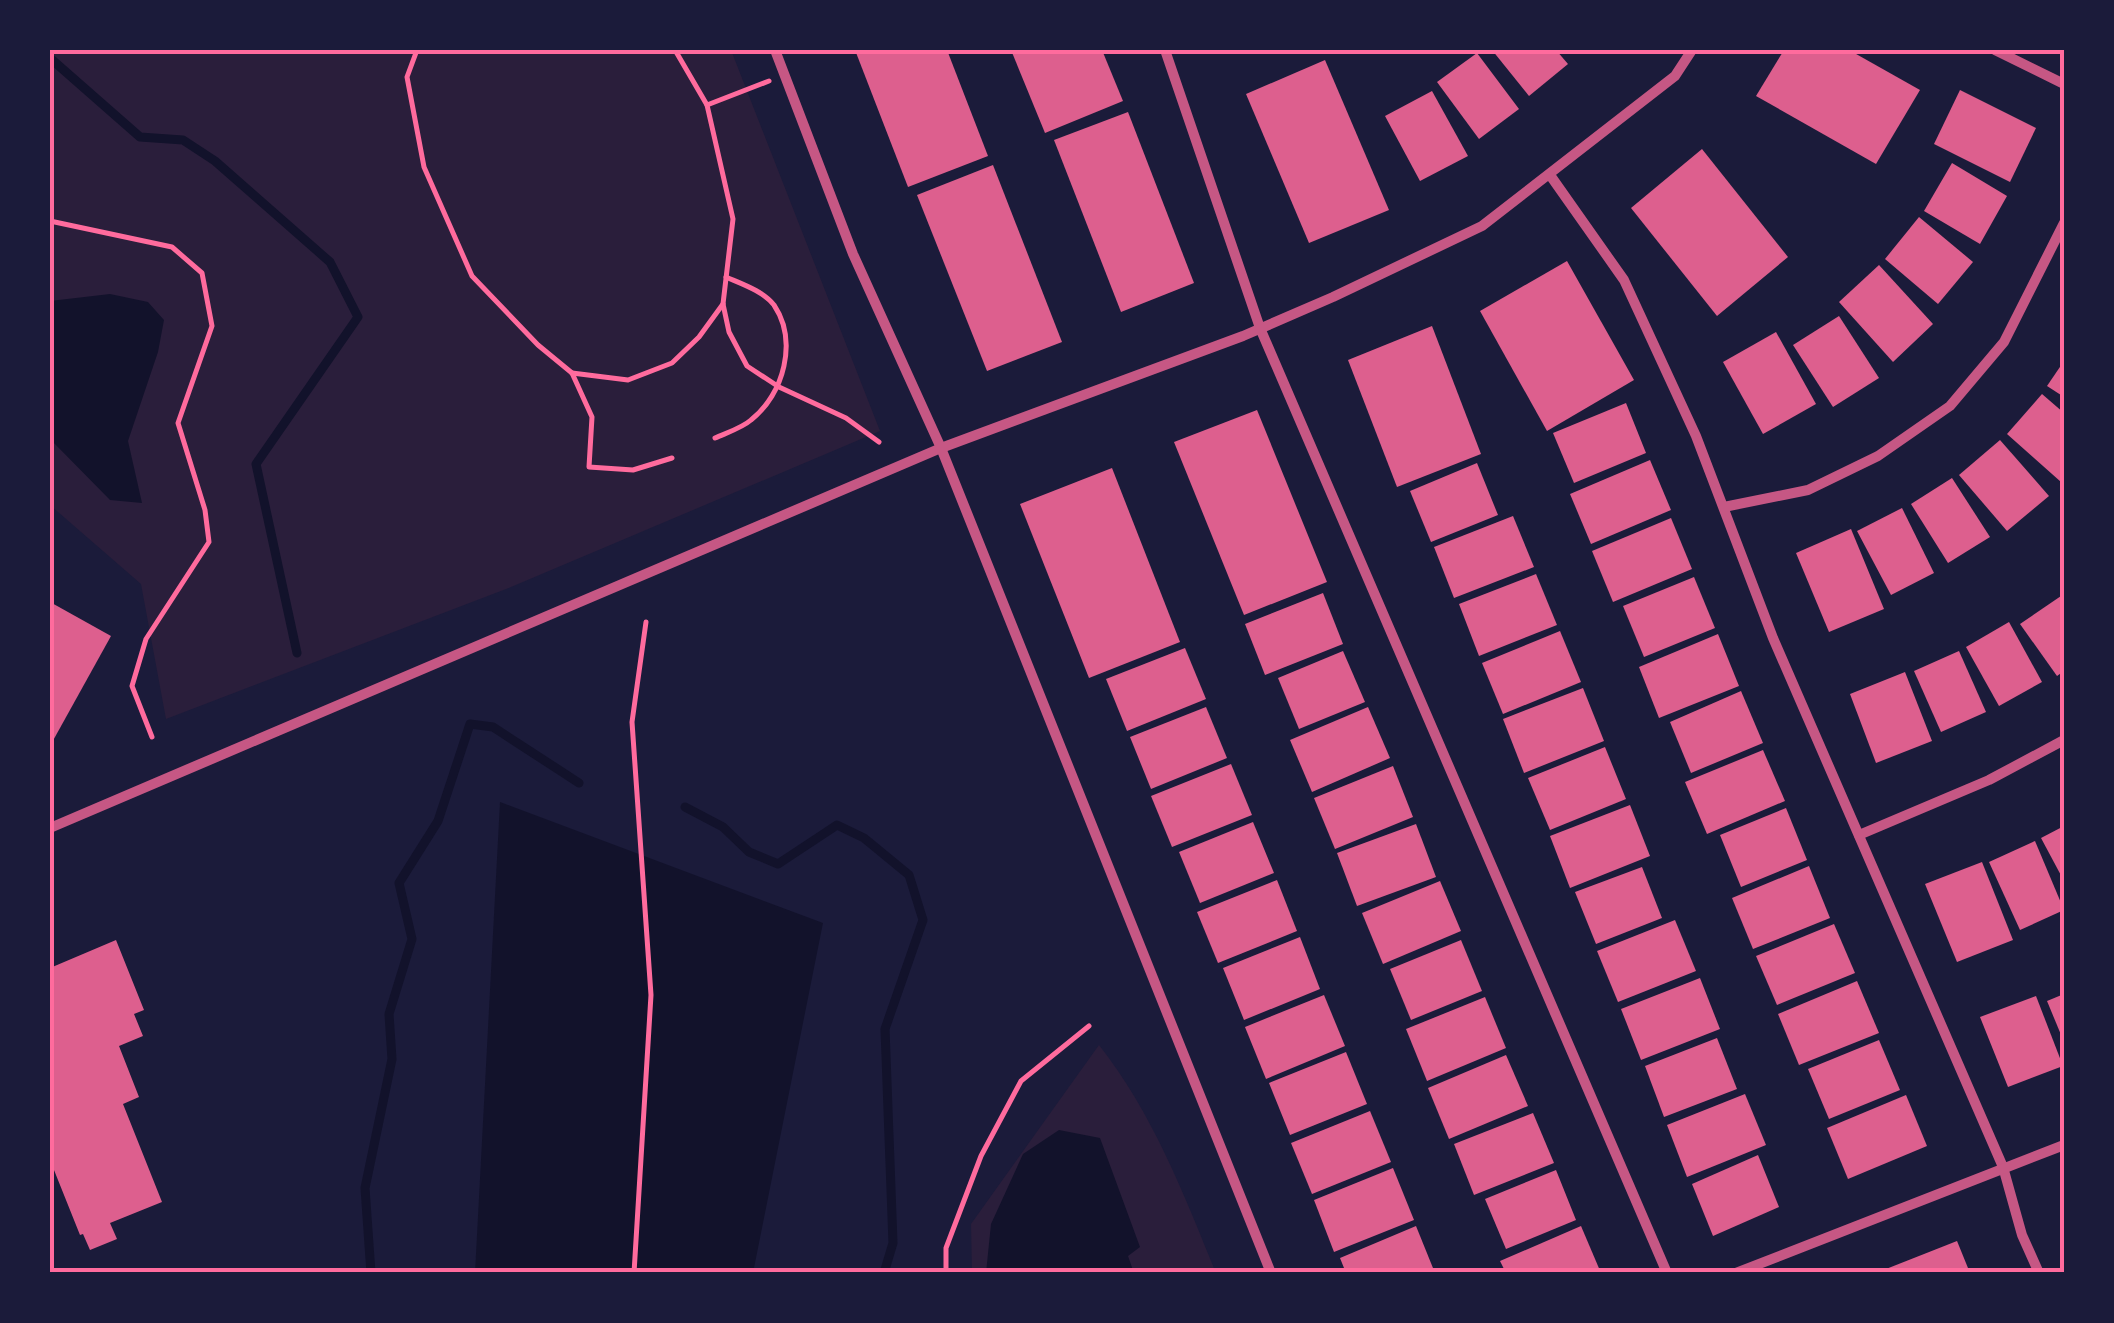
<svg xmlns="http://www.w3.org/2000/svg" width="2114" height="1323" viewBox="0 0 2114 1323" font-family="'Asap Condensed',sans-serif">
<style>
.green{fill:#2a1e3b}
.water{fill:#12122b}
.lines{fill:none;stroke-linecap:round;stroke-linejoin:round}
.stream{stroke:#12122b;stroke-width:9}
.building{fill:#dd5f8e}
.path{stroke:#ff6b9d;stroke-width:5}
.minor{stroke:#c65784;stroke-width:10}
.neatline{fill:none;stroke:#ff6b9d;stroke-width:4}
</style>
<rect width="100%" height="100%" fill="#1b1b3a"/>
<g class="green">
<path d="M50,50H731L880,431L511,587L166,719L141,584L50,505Z"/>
<path d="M1099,1045C1152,1112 1184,1194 1216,1273H972L971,1224Z"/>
</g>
<g class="water">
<path d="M110,294L148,302L164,320L158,352L128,441L142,503L110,500L50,439V301Z"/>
<path d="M500,802L823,923L753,1273H475Z"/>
<path d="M1059,1130L1100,1138L1140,1247L1128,1256L1134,1273H986L991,1224L1023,1154Z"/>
</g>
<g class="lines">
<g class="stream">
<path d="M50,58L140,137L183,140L215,161L330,262L358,317L256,464L297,653"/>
<path d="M685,807L723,827L749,852L778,864L837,825L864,838L909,875L923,920L885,1029L893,1243L884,1273"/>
<path d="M371,1273L365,1188L392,1059L389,1014L412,939L399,883L438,821L470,724L493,727L579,783"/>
</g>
</g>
<g class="building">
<path d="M855,50H947L988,156L908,187Z"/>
<path d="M1011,50H1102L1123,101L1045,133Z"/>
<path d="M1492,50H1556L1568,64L1529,96Z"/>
<path d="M1784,50H1849L1920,90L1876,164L1756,96Z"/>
<path d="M1477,53L1519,109L1479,139L1437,82Z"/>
<path d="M1325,60L1389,210L1309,243L1246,94Z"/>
<path d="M1960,90L2036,128L2010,182L1934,144Z"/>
<path d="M1432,91L1468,156L1420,181L1385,116Z"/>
<path d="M1128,112L1194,283L1121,312L1054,140Z"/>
<path d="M1702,149L1788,257L1717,316L1631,208Z"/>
<path d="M1952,163L2007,196L1980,244L1924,211Z"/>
<path d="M993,165L1062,342L987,371L917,195Z"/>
<path d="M1919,217L1973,262L1938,304L1885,259Z"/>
<path d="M1567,261L1634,380L1547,431L1480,311Z"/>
<path d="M1879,265L1933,324L1893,362L1839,302Z"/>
<path d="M1839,316L1879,378L1833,407L1793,345Z"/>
<path d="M1432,326L1481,454L1397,487L1348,360Z"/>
<path d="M1776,332L1816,404L1763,434L1723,362Z"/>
<path d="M2064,361V397L2047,386Z"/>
<path d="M2042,394L2064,413V479L2061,482L2007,434Z"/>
<path d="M1626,403L1646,453L1574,483L1553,433Z"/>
<path d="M1257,410L1327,582L1244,615L1174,442Z"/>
<path d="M2000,440L2049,496L2007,531L1959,475Z"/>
<path d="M1650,460L1671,510L1591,544L1570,494Z"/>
<path d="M1477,463L1498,515L1431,542L1410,491Z"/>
<path d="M1112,468L1180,642L1089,678L1020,504Z"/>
<path d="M1952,478L1990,537L1948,563L1911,504Z"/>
<path d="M1902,508L1934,573L1891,595L1857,531Z"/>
<path d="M1513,516L1534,567L1454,598L1434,547Z"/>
<path d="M1671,518L1692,569L1613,602L1592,551Z"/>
<path d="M1851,529L1884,609L1829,632L1796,553Z"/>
<path d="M1536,574L1557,625L1479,656L1459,604Z"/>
<path d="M1694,577L1715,628L1644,657L1623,606Z"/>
<path d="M1323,593L1343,644L1265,675L1245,624Z"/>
<path d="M2061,596L2064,600V671L2057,676L2020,624Z"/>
<path d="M50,602L111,636L50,746Z"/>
<path d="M2009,622L2042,682L1999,706L1966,647Z"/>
<path d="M1560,631L1581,682L1503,714L1482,663Z"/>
<path d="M1718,634L1739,686L1659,718L1639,667Z"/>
<path d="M1185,648L1206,699L1127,731L1106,679Z"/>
<path d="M1343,651L1365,702L1299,729L1278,678Z"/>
<path d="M1959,651L1986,712L1941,732L1914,671Z"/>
<path d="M1905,672L1932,741L1876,763L1850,694Z"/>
<path d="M1583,688L1604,741L1524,773L1503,719Z"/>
<path d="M1741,691L1763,743L1691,773L1670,722Z"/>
<path d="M1206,707L1227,758L1151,789L1130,737Z"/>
<path d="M1368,707L1390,758L1312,792L1290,740Z"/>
<path d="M1605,747L1626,799L1550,830L1528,778Z"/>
<path d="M1763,750L1785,801L1707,834L1685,782Z"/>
<path d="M1231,764L1252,815L1172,847L1151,796Z"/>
<path d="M1393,766L1413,817L1335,849L1314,798Z"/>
<path d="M1630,805L1650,856L1570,888L1550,836Z"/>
<path d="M1786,808L1807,860L1741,887L1720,835Z"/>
<path d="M1253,822L1274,873L1200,903L1179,852Z"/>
<path d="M1416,824L1436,877L1357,906L1337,853Z"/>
<path d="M2064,826V881L2041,838Z"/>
<path d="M2035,841L2064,910L2020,930L1989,862Z"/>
<path d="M1982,862L2013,940L1957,962L1925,884Z"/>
<path d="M1809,866L1830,918L1753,949L1732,898Z"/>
<path d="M1642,867L1662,918L1596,944L1575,892Z"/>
<path d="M1277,880L1297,931L1218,963L1197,912Z"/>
<path d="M1440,881L1461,931L1383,964L1362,913Z"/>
<path d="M1675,920L1696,971L1618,1002L1597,951Z"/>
<path d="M1834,924L1855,973L1777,1005L1756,956Z"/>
<path d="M1300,937L1320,989L1244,1020L1223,968Z"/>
<path d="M116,940L144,1010L134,1014L143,1036L119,1046L139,1097L123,1104L162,1202L110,1223L117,1239L90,1250L83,1234L80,1235L50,1160V968Z"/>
<path d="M1461,940L1482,991L1411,1020L1390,969Z"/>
<path d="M1700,978L1720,1029L1641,1060L1621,1009Z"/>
<path d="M1857,981L1879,1033L1799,1065L1778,1014Z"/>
<path d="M2064,994V1042L2047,1001Z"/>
<path d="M1324,995L1345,1046L1266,1079L1245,1027Z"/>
<path d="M2036,996L2063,1066L2008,1087L1980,1017Z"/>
<path d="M1485,997L1506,1048L1427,1081L1406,1029Z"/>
<path d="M1717,1038L1737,1089L1664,1117L1645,1066Z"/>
<path d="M1879,1040L1900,1090L1829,1119L1808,1069Z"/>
<path d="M1346,1052L1367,1104L1290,1135L1269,1083Z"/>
<path d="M1506,1055L1528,1106L1449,1139L1428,1088Z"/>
<path d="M1745,1094L1766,1145L1687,1177L1667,1125Z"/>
<path d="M1906,1095L1927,1146L1848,1179L1827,1128Z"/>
<path d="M1370,1111L1391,1162L1312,1194L1291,1143Z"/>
<path d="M1533,1113L1554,1163L1474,1195L1454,1144Z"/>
<path d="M1758,1155L1779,1207L1713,1236L1692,1184Z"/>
<path d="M1393,1168L1414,1220L1334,1252L1314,1200Z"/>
<path d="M1556,1170L1576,1220L1506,1249L1485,1199Z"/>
<path d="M1416,1226L1435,1273H1346L1340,1258Z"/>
<path d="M1581,1226L1601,1273H1506L1500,1261Z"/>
<path d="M1957,1241L1970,1273H1888L1886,1269Z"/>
</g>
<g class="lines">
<g class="path">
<path d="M417,50L407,77L424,167L472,276L538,345L572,373L592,417L589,467L633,470L672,458"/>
<path d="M675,50L707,105L733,219L723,304L729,332L747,366L779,387L846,418L879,442"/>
<path d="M707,105L769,81"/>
<path d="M50,221L172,247L202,273L212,326L178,423L205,510L209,542L146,639L132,686L152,737"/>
<path d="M572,373L628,380L672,363L699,337L723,304"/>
<path d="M715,438C726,433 742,428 751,420C784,394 798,341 774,305C763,291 742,284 726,277"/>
<path d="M634,1273L651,995L632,722L646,622"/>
<path d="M946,1273V1248L981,1156L1021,1081L1089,1026"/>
</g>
<g class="minor">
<path d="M775,50L853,254L941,448L1271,1273"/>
<path d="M1165,50L1260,328L1667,1273"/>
<path d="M1995,50L2064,84"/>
<path d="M1550,175L1624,280L1696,436L1773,638L2003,1167L2022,1235L2039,1273"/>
<path d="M1724,507L1808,490L1878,456L1950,406L2004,342L2064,223"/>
<path d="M50,828L941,448L1243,336L1333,297L1482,226L1675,76L1692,50"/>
<path d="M1859,835L1989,780L2064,740"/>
<path d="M1736,1273L2064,1145"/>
</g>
</g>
<rect width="2114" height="1323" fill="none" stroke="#1b1b3a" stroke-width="105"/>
<rect x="52" y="52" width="2010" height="1218" class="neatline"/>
</svg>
